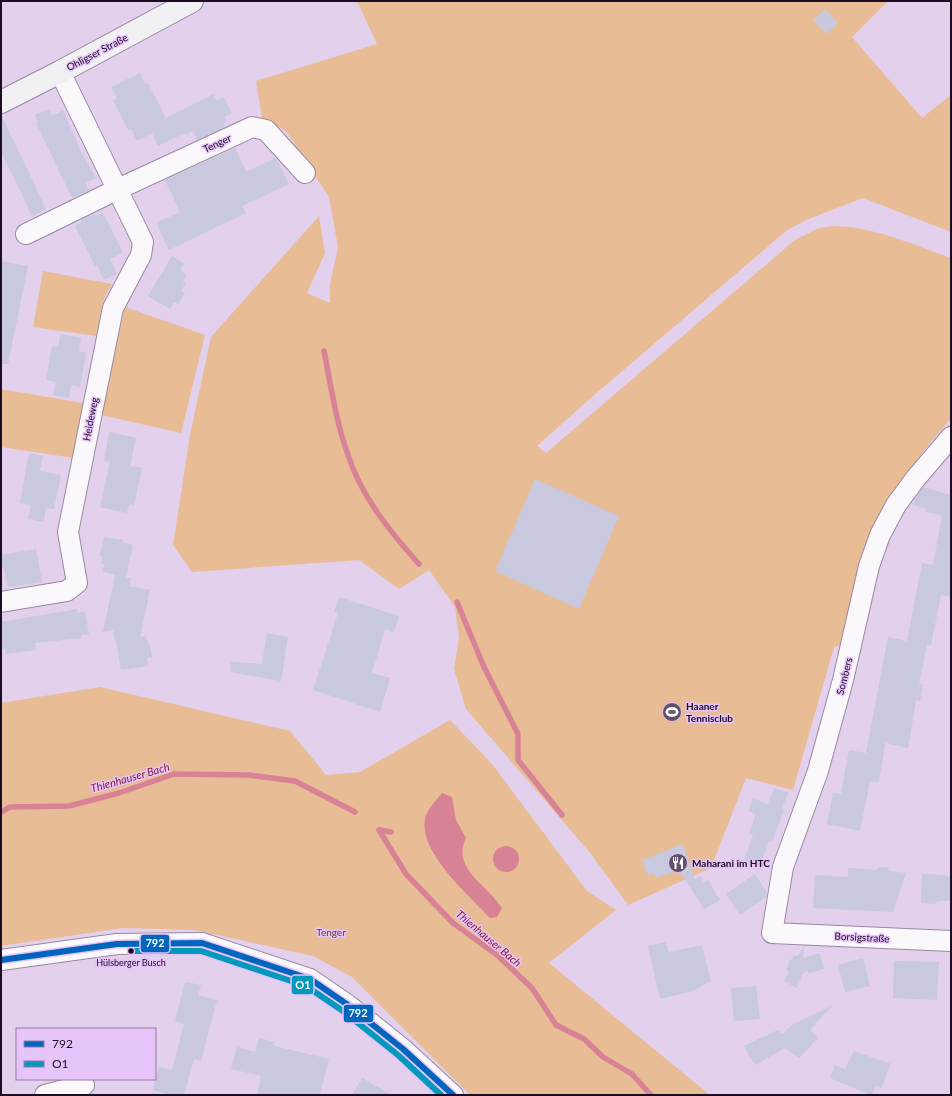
<svg xmlns="http://www.w3.org/2000/svg" width="952" height="1096" viewBox="0 0 952 1096" font-family="Lato,sans-serif">
<style>
.green{fill:#e8bc94}
.water{fill:#d88296}
.lines{fill:none;stroke-linecap:round;stroke-linejoin:round}
.stream{stroke:#d88296;stroke-width:5.5}
.building{fill:#c8c8df}
.street-casing{stroke:#9889a1;stroke-width:22}
.secondary-casing{stroke:#9889a1;stroke-width:24}
.street{stroke:#fbf8fc;stroke-width:20}
.secondary{stroke:#f1f0f2;stroke-width:22}
.bus-1-casing{stroke:#e6c4f9;stroke-width:9}
.bus-2-casing{stroke:#e6c4f9;stroke-width:9}
.bus-1{stroke:#0065bd;stroke-width:6}
.bus-2{stroke:#0399bd;stroke-width:6}
.bus-dot{fill:#1b0b23;stroke:#e6c4f9;stroke-width:1.5}
.labels{text-anchor:middle;dominant-baseline:central;stroke-width:3;stroke-linejoin:round;paint-order:stroke}
.bus-label{font-size:9px;fill:#1b0b23;stroke:#e6c4f9}
.street-label{font-size:10px;fill:#1b0b23;stroke:#e6c4f9}
.poi-label{font-size:10px;font-weight:bold;fill:#1b0b23;stroke:#e6c4f9;text-anchor:start}
.park-label{font-size:10px;fill:#61441a;stroke:#e6c4f9}
.water-label{font-size:11px;font-style:italic;fill:#861e35;stroke:#e6c4f9}
.line-badge{stroke:#e6c4f9;stroke-width:1.5}
.badge-label{font-size:11px;text-anchor:middle;font-weight:bold;fill:#fff}
</style>
<rect width="100%" height="100%" fill="#e2d0ed"/>
<g class="green">
<path d="M357,1H888L852,37L922,118L951,95V232L863,198L806,220L786,231L593,396L537,446L546,453L795,240C803,236 812,231 820,228C857,219 916,246 951,258V418L925,449L873,527L840,645L834,647L793,790L746,778L711,868L628,905L591,854L466,709L454,669L459,638L455,607L429,570L399,589L359,560L192,572L173,545L190,435L211,337L319,216L325,253L307,293L330,303V285L338,247L329,197L286,131L262,118L256,81L377,44Z"/>
<path d="M43,271L112,284L104,298L96,336L33,327Z"/>
<path d="M125,307L205,335L181,433L101,415Z"/>
<path d="M1,389L83,403L74,458L1,447Z"/>
<path d="M100,687L290,731L326,775L360,772L450,720L492,764L587,891L616,910L549,963L710,1095H470L352,977L313,956L194,930L122,928L1,946V703Z"/>
</g>
<g class="water">
<path d="M442,793L452,797L456,820L466,838C451,869 489,886 502,908L497,917L490,918C469,895 419,853 425,819C427,809 436,801 442,793Z"/>
<circle cx="506" cy="859" r="13"/>
</g>
<g class="lines">
<g class="stream">
<path d="M324,351C331,386 336,422 348,455C361,496 391,533 419,564"/>
<path d="M457,602L484,667L518,734V760L562,815"/>
<path d="M1,812L10,807L69,806L119,793L174,774L249,775L295,781L355,812"/>
<path d="M379,830L406,874L453,923L497,955L532,988L556,1025L584,1039L603,1057L632,1074L651,1095"/>
<path d="M379,830L391,832"/>
</g>
</g>
<g class="building">
<path d="M825,9L838,23L827,34L813,20Z"/>
<path d="M140,73L145,84L148,83L166,118L214,94L216,100L224,97L232,113L224,117L227,121L223,123L225,127L197,140L193,131L186,135L185,133L158,146L152,133L137,141L131,129L128,130L113,100L117,98L111,87Z"/>
<path d="M49,109L52,116L63,110L81,152L96,178L86,183L89,190L72,198L36,123H38L35,115Z"/>
<path d="M1,114L46,209L32,216L1,151Z"/>
<path d="M235,148L246,172L276,158L289,184L242,206L246,213L169,250L156,223L180,212L165,180Z"/>
<path d="M103,213L123,253L110,259L117,274L104,280L97,265L95,266L75,226L82,222L81,220L94,214L95,216Z"/>
<path d="M172,256L184,263L180,270L187,275L183,282L186,283L181,291L185,293L178,304L174,302L170,309L148,296Z"/>
<path d="M1,261L28,266L8,364H1Z"/>
<path d="M60,334L81,338L79,351L86,353L80,387L71,385L69,398L53,395L56,382L46,380L52,346L58,347Z"/>
<path d="M109,432L136,438L130,466L142,468L134,505L129,504L127,513L100,507L110,462L104,461Z"/>
<path d="M29,453L43,456L40,471L61,475L54,509L46,508L44,522L28,519L31,505L20,503Z"/>
<path d="M535,479L619,516L579,609L495,571Z"/>
<path d="M923,487L951,495V597L941,595L931,645H927L919,684L923,685L920,701L916,700L908,748L885,743L879,782L870,781L860,831L827,824L833,793L841,794L849,750L866,753L888,637L907,641L922,563L933,565L942,515L925,512L926,509L913,505L915,499Z"/>
<path d="M104,537L123,540V543L133,545L126,577L131,578L129,586L150,590L140,637L146,636L148,644H150L152,657L147,658L148,666L121,670L116,641L115,642L113,630L103,632L115,575H117L103,572L104,564H101L103,557L100,556Z"/>
<path d="M36,549L42,582L8,587L4,568H1V555Z"/>
<path d="M339,597L399,616L394,632L385,629L372,673L390,678L380,712L313,690L338,613L334,612Z"/>
<path d="M77,609V613L85,612L89,634L81,635V638L35,643L36,650L6,654L5,648L1,649V622Z"/>
<path d="M267,633L288,637L281,681L230,672L231,662L262,664Z"/>
<path d="M774,788L788,793L782,809L784,810L772,842L769,841L760,866L744,860L753,835L749,833L756,814L748,811L753,798L768,804Z"/>
<path d="M683,844L695,879L700,876L704,883L708,880L720,900L704,909L679,870L656,878L654,874L648,876L642,860Z"/>
<path d="M880,867H887L890,871L906,873L893,912L813,908L815,875L848,877V868L876,870Z"/>
<path d="M755,874L767,893L766,897L740,915L726,894Z"/>
<path d="M922,874L945,875V876L951,877V900L936,902V904L921,903Z"/>
<path d="M666,942L668,952L702,945L711,981L693,991L660,999L648,946Z"/>
<path d="M804,946L803,958L820,953L824,969L810,973L806,971L802,975L797,988L784,981L789,972L786,970L789,962L795,955L798,956Z"/>
<path d="M863,958L870,986L845,992L838,965Z"/>
<path d="M894,961L939,962L937,1000L893,998Z"/>
<path d="M185,982L201,985L198,995L217,1000L201,1061L194,1059L184,1095H172L153,1090L159,1067L172,1070L184,1024L175,1021Z"/>
<path d="M756,986L760,1019L734,1021L731,988Z"/>
<path d="M832,1006L810,1030L818,1038L799,1058L785,1048L755,1065L744,1046L778,1030L782,1034L793,1024Z"/>
<path d="M259,1038L275,1042L274,1046L329,1059L320,1095H257L261,1076L231,1069L237,1047L255,1052Z"/>
<path d="M854,1051L891,1064L881,1088L876,1086L871,1095L830,1078L835,1065L845,1069Z"/>
<path d="M362,1078L392,1095H352Z"/>
</g>
<g class="lines">
<g class="street-casing">
<g id="street">
<path d="M26,234L116,190L252,127L266,130L305,173"/>
<path d="M951,437L916,478L896,505L880,535L869,566L843,680L818,771L783,867L772,933L951,941"/>
<path d="M1,602L67,591L77,583L68,532L113,308L141,255L143,242L60,72"/>
<path d="M1,960L117,944L202,943L310,979L348,1005L403,1049L453,1095"/>
<path d="M45,1095L84,1085"/>
</g>
</g>
<g class="secondary-casing">
<path id="secondary" d="M1,102L60,72L192,1"/>
</g>
<use href="#street" class="street"/>
<use href="#secondary" class="secondary"/>
<g class="bus-1-casing">
<path id="bus-1" d="M1,960L117,944L202,943L310,979L348,1005L403,1049L453,1095"/>
</g>
<g class="bus-2-casing">
<path id="bus-2" d="M131,951H201L306,986L343,1011L398,1055L441,1095"/>
</g>
<use href="#bus-1" class="bus-1"/>
<use href="#bus-2" class="bus-2"/>
</g>
<defs>
<g id="stadium-disc" transform="scale(1)"><circle r="9.5" fill="#61506a" stroke="#e6c4f9"/><path d="M0-5a6.5 5 0 1 0 0 10a6.5 5 0 1 0 0-10ZM-3.5-1.8h7v3.6h-7Z" fill="#fff"/></g>
<g id="restaurant-disc" transform="scale(1)"><circle r="9.5" fill="#61506a" stroke="#e6c4f9"/><path d="M-5-6h1v4h1v-4h1v4h1v-4h1v5L-1.5 .5V6h-2V.5L-5-1ZM5-6V6H3V1.5H1.5Q1.5-4 5-6Z" fill="#fff"/></g>
</defs>
<g fill-rule="evenodd">
<use href="#stadium-disc" x="672" y="712"/>
<use href="#restaurant-disc" x="678" y="863"/>
</g>
<circle class="bus-dot" cx="131" cy="951" r="3.5"/>
<g class="labels">
<g class="bus-label">
<text x="131" y="962">Hülsberger Busch</text>
</g>
<g class="street-label">
<text transform="translate(97 52) rotate(-28)">Ohligser Straße</text>
<text transform="translate(217 143) rotate(-25)">Tenger</text>
<text transform="translate(90 419) rotate(-79)">Heideweg</text>
<text transform="translate(844 676) rotate(-76)">Sombers</text>
<text transform="translate(862 937) rotate(3)">Borsigstraße</text>
</g>
<g class="poi-label">
<text x="686" y="706">Haaner<tspan x="686" dy="12">Tennisclub</tspan></text>
<text x="692" y="863">Maharani im HTC</text>
</g>
<g class="park-label">
<text x="331" y="932">Tenger</text>
</g>
<g class="water-label">
<text transform="translate(130 777) rotate(-16)">Thienhauser Bach</text>
<text transform="translate(489 938) rotate(40)">Thienhauser Bach</text>
</g>
</g>
<g class="line-badge">
<rect x="140" y="934" width="30" height="19" rx="4" fill="#0065bd"/>
<rect x="291" y="975" width="23" height="20" rx="4" fill="#0399bd"/>
<rect x="343" y="1004" width="31" height="19" rx="4" fill="#0065bd"/>
</g>
<g class="badge-label">
<text x="155" y="947">792</text>
<text x="303" y="989">O1</text>
<text x="358" y="1017">792</text>
</g>
<rect width="952" height="1096" fill="none" stroke="#1b0b23" stroke-width="4"/>
<rect x="16" y="1028" width="140" height="52" fill="#e6c4f9" stroke="#957aa3"/>
<rect x="24" y="1041" width="20" height="6" fill="#0065bd" stroke="#957aa3"/>
<text x="52" y="1048" font-size="12" fill="#1b0b23">792</text>
<rect x="24" y="1061" width="20" height="6" fill="#0399bd" stroke="#957aa3"/>
<text x="52" y="1068" font-size="12" fill="#1b0b23">O1</text>
</svg>
